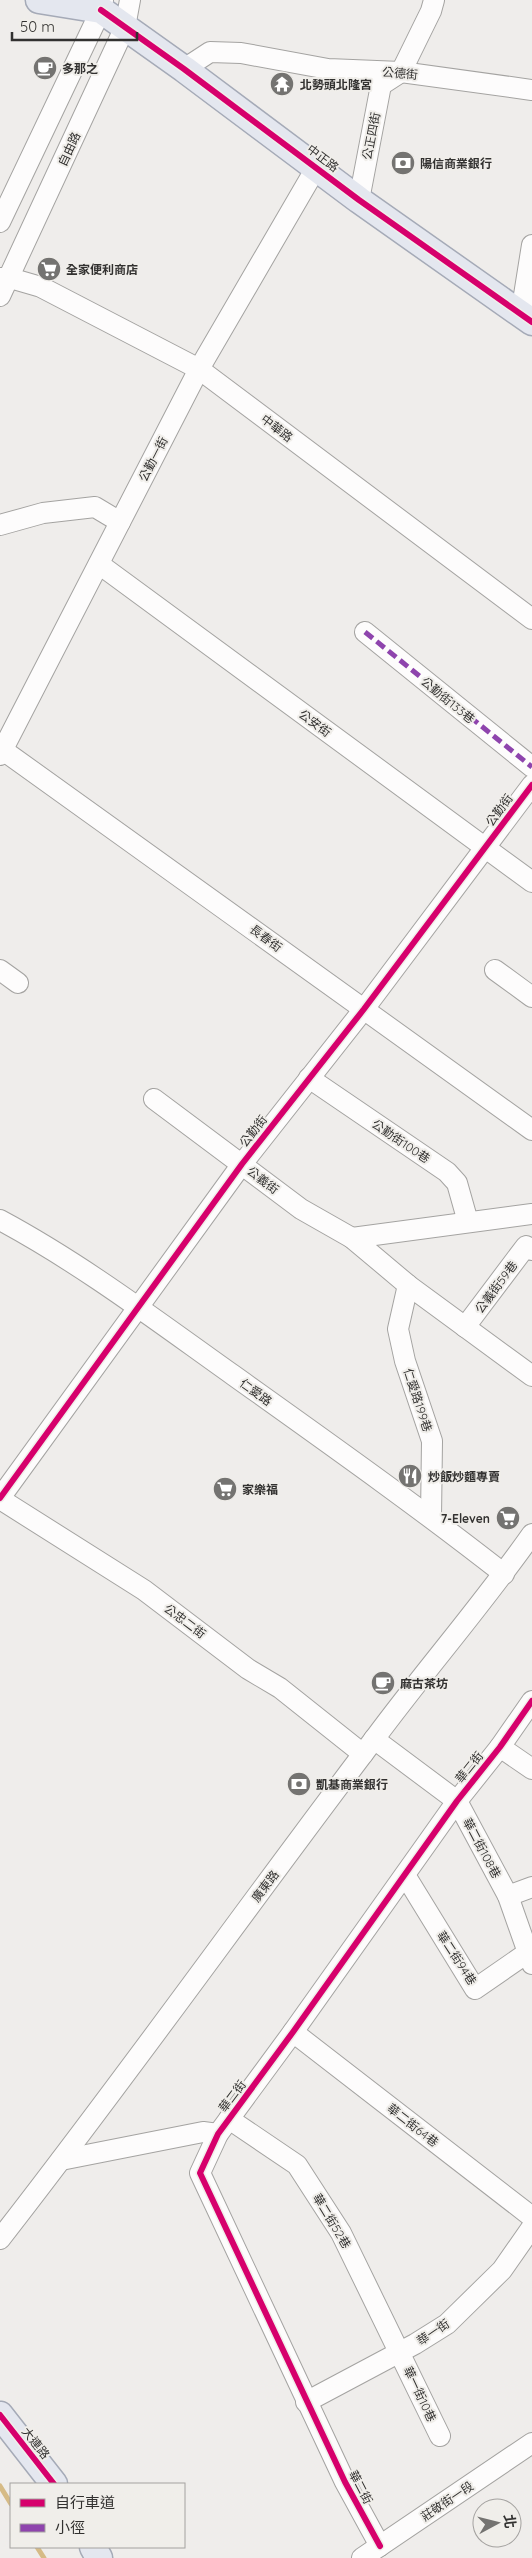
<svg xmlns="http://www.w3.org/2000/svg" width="532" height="2558" viewBox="0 0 532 2558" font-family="Quicksand,'Noto Sans TC',sans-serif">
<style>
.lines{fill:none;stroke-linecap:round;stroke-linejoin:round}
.stream{stroke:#d6bb86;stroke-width:5}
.minor-casing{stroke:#a4a3a1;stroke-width:22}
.major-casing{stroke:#a5aab7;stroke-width:29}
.minor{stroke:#fdfcfc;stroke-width:20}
.major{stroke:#e4e7ef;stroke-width:26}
.quiet{stroke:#8e44ad;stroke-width:5;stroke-dasharray:10 5;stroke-linecap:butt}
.cycleway-casing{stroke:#f0eeea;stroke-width:9}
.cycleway{stroke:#d6006c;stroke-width:6}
.labels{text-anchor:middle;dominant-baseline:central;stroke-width:4;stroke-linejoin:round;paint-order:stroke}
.poi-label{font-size:12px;font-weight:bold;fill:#323130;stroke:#f0eeea;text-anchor:start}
.street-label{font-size:12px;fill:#323130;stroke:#f0eeea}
</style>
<rect width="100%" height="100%" fill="#efedeb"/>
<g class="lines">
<g class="stream">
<path d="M0,2486L11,2504"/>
<path d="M37,2547L44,2558"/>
</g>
<g class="minor-casing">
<g id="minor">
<path d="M184,69L210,52L241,53L328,69L401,72L532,90"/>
<path d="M359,200L381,85L401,72L431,11L434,0"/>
<path d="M0,222L101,10L103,0"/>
<path d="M0,278H10L41,287L199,369L532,619"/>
<path d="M0,296L125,27L130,0"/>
<path d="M521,314L532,245"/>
<path d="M0,525L43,513L95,507L120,522"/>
<path d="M99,564L532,882"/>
<path d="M365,632L532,767"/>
<path d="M0,748L532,1130"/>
<path d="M0,755L199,369L316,168"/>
<path d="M0,970L18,983"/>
<path d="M495,970L532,997"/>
<path d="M309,1078L447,1172L457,1183L468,1222"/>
<path d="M154,1099L301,1209L352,1238L408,1285L532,1376"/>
<path d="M0,1220C82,1264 157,1321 233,1375C324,1440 416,1505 504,1574"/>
<path d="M352,1238L532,1214"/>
<path d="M408,1285L398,1329L405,1361L432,1441L431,1517"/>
<path d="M465,1327L526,1246L532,1250"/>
<path d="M0,1498L242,1164L364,1009L532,785"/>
<path d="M0,1499L144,1590L248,1669L280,1688L363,1754"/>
<path d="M374,1739L457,1801L508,1896L532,1964"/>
<path d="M500,1747L532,1769"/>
<path d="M405,1875L475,1989L527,1953"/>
<path d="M508,1896L532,1887"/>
<path d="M293,2032L532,2217"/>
<path d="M229,2119L297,2165L341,2233L440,2436"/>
<path d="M61,2160L203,2132L218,2134"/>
<path d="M0,2239C128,2075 249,1904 375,1738C426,1669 483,1604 532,1534"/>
<path d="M306,2402L415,2344L447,2324L502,2270L532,2227"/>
<path d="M380,2546L345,2482L200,2173L218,2134L293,2032L457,1801L500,1747L532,1701"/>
<path d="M362,2558L532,2443"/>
</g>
</g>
<g class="major-casing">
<g id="major">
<path d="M39,0L101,10L184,69L359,200L532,322"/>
<path d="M0,2415L54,2484"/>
<path d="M93,2547L99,2558"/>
</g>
</g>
<use href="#minor" class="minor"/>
<use href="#major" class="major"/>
<path class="quiet" d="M365,632L532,767"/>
<g class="cycleway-casing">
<g id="cycleway">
<path d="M101,10L184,69L359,200L532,322"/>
<path d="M0,1498L242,1164L364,1009L532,785"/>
<path d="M0,2415L54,2484"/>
<path d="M380,2546L345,2482L200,2173L218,2134L293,2032L457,1801L500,1747L532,1701"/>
</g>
</g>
<use href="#cycleway" class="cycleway"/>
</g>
<defs>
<g id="cafe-disc" transform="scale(1.25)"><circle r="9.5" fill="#747371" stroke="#f0eeea"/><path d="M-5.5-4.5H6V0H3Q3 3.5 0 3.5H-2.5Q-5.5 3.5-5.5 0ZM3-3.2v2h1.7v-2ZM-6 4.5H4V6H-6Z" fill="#fff"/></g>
<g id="temple-disc" transform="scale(1.25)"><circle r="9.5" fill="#747371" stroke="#f0eeea"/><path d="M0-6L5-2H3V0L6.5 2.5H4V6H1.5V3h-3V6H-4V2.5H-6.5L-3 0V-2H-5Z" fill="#fff"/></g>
<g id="bank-disc" transform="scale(1.25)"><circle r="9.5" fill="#747371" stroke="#f0eeea"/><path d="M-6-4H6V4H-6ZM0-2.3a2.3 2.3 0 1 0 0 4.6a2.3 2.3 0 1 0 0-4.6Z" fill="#fff"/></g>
<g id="supermarket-disc" transform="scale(1.25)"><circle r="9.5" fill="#747371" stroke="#f0eeea"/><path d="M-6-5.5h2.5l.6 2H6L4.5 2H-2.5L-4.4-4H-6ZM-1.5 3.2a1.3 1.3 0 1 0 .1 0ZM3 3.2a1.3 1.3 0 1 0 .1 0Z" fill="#fff"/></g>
<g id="restaurant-disc" transform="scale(1.25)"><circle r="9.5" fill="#747371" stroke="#f0eeea"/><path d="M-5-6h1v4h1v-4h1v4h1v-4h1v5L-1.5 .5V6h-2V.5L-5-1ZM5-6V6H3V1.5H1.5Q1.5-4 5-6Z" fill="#fff"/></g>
</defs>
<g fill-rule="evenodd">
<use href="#cafe-disc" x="45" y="68"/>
<use href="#temple-disc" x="282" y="84"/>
<use href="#bank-disc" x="403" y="163"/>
<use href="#supermarket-disc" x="49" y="269"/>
<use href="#restaurant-disc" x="410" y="1476"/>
<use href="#supermarket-disc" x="225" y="1489"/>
<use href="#supermarket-disc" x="508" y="1518"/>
<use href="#cafe-disc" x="383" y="1683"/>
<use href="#bank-disc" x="299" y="1784"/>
</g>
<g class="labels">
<g class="poi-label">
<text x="62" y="68">多那之</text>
<text x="300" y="84">北勢頭北隆宮</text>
<text x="420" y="163">陽信商業銀行</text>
<text x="66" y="269">全家便利商店</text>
<text x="428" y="1476">炒飯炒麵專賣</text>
<text x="242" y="1489">家樂福</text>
<text x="490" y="1518" text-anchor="end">7-Eleven</text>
<text x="400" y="1683">麻古茶坊</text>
<text x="316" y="1784">凱基商業銀行</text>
</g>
<g class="street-label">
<text transform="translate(400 73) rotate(5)">公德街</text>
<text transform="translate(371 136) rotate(-79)">公正四街</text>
<text transform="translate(69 149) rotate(-65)">自由路</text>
<text transform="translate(323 158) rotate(37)">中正路</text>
<text transform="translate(277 428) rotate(37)">中華路</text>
<text transform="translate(153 459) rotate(-63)">公勤一街</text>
<text transform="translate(448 700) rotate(39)">公勤街133巷</text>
<text transform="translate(315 723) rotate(36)">公安街</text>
<text transform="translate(499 810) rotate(-54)">公勤街</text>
<text transform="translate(266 938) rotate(36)">長春街</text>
<text transform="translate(253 1131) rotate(-52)">公勤街</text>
<text transform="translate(401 1141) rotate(34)">公勤街100巷</text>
<text transform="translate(263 1180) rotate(37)">公義街</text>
<text transform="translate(496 1287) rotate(-53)">公義街59巷</text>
<text transform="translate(256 1392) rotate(36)">仁愛路</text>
<text transform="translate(418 1400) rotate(72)">仁愛路199巷</text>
<text transform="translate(185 1621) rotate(37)">公忠二街</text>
<text transform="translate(469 1767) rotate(-51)">華二街</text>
<text transform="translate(482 1848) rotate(62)">華二街108巷</text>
<text transform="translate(265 1886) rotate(-53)">廣東路</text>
<text transform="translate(457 1958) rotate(57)">華二街94巷</text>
<text transform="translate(232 2096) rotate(-53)">華二街</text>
<text transform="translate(413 2125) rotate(38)">華二街64巷</text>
<text transform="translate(332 2221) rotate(59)">華二街52巷</text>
<text transform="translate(433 2332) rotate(-34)">華一街</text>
<text transform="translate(420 2394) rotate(65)">華一街10巷</text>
<text transform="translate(36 2443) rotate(52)">大連路</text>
<text transform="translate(361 2487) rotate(62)">華二街</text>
<text transform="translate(447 2501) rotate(-34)">莊敬街一段</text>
</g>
</g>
<rect x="10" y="2483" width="175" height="65" fill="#f0eeea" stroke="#a4a2a0"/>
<rect x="20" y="2499" width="25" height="8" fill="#d6006c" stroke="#a4a2a0"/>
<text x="55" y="2508" font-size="15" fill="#323130">自行車道</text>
<rect x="20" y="2524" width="25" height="8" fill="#8e44ad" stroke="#a4a2a0"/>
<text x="55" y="2533" font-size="15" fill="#323130">小徑</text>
<g transform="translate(497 2523) rotate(83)"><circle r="24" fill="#f0eeea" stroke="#a4a2a0"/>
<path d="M0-4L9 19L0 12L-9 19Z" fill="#747371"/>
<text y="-8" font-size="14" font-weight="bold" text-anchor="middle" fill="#323130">北</text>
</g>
<path d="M12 32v8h125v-8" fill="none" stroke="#323130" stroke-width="2.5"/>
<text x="20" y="32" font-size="15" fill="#323130" stroke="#f0eeea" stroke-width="4" paint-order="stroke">50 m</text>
</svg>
